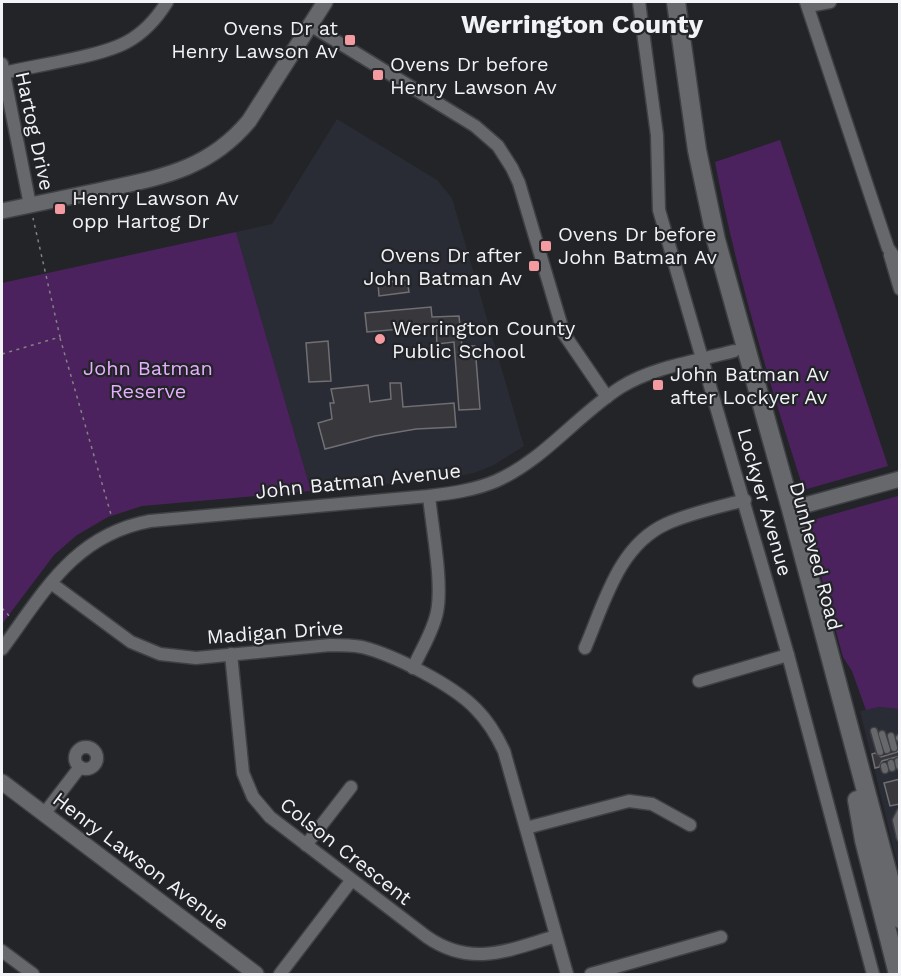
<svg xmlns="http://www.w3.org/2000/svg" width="901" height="976" viewBox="0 0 901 976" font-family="'Work Sans',sans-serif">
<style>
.built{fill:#292c35}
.green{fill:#4c225e}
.building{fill:#38373b;stroke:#706f74;stroke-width:1.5}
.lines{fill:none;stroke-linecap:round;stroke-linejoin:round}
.service-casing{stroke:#3f4043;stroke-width:9}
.minor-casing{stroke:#3f4043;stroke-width:15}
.tertiary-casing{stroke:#3f4043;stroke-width:18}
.secondary-casing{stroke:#3f4043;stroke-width:21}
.path{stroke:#818286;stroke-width:1.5;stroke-dasharray:3 4.5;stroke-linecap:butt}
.service{stroke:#67686c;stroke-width:6}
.minor{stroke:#67686c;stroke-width:12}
.tertiary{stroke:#67686c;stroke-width:15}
.secondary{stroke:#67686c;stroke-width:18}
.poi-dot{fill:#f49aa1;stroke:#232428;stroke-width:2}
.labels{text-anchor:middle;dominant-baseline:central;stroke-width:4.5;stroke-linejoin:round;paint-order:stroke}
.poi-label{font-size:20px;fill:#f2f3f6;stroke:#232428;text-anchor:start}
.street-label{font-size:20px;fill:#f2f3f6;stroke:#232428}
.park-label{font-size:20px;fill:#e5aefe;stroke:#232428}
.district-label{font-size:26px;font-weight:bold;fill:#f2f3f6;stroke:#232428}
</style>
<rect width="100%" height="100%" fill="#232428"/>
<g class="built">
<path d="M337,119L437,180L452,198L524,446L494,465L474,473L447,478L311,491L236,232L272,224Z"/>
<path d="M879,707L899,709V870L860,711Z"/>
</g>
<g class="green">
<path d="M780,140L888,466L807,489L802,485C768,378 736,272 715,162Z"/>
<path d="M236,232L311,491L142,506L108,517L77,535L54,555L2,624V283Z"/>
<path d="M898,496L899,709L879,707L866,710L852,671L843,657L809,531L816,519Z"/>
</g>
<g class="building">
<path d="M407,280L409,292L379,296L378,283Z"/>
<path d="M431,307L432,317L459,316L462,346H475L480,409L459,410L454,342L437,344L436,326L367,332L365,313Z"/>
<path d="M328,341L331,381L309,382L306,343Z"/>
<path d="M390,383H401L403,407L454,403L456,427L416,429L375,436L325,449L318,423L332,419L330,403H334L331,389L368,385L370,402L391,399Z"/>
<path d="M900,747V756L882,761L879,767L875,768L872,754L875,753L881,757L897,752Z"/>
<path d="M900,779V804L890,806L884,783Z"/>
</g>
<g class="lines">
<g class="service-casing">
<g id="service">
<path d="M874,731L880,752"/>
<path d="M882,734L887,750"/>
<path d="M891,736L894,748"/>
<path d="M899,738L900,739"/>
<path d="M898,761L899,766"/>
<path d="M891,763L892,768"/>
<path d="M884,766L885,770"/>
<path d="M900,812L896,820L900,838"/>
</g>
</g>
<g class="minor-casing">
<g id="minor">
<path d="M639,2L657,135L659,210L788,655L873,974"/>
<path d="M806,2L888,248L900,265"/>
<path d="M808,6L830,2"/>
<path d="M310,25L475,126L498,146L512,168L519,183L564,334L607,397"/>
<path d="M2,64L30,205"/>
<path d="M3,73C26,68 49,64 72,59C116,50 142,42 167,2"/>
<path d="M890,255L900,289"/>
<path d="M51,583L131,642L160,654L196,658L330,645C341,645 351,645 362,647C394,655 453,685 476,709C488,721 497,736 504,751L567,974"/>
<path d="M585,648C604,604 618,546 666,524C690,513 719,507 745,500"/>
<path d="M2,649C44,592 74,535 150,521L429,496C452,493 475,490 496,481C544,460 577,415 621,387C653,367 697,361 734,351"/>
<path d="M231,654L243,773L253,797L270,817L427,937C472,968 509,950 556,936"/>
<path d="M413,668C421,650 433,632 437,612C443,582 432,528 429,496"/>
<path d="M699,681L788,655"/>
<circle cx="86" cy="758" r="11"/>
<path d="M44,814L80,767"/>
<path d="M526,828L629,801L652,804L690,825"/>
<path d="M306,845L351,787"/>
<path d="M2,951L33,974"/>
<path d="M280,974L351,881"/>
<path d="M591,974L721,937"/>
</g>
</g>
<g class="tertiary-casing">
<g id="tertiary">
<path d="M2,211C35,204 68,197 102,190C161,177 208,170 249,121L325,2"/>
<path d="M791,509L900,479"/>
<path d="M2,782L256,974"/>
</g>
</g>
<g class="secondary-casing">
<g id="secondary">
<path d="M676,2L697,150L716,240L791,509L900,919"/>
<path d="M857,800L864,840L898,974"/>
</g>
</g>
<g class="path">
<path d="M60,338L112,518"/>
<path d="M2,354L60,337L33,218"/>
<path d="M2,608L10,617"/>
</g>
<use href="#service" class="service"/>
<use href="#minor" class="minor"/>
<use href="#tertiary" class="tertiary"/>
<use href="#secondary" class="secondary"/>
</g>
<g class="poi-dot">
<rect x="344" y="34" width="12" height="12" rx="3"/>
<rect x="372" y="69" width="12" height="12" rx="3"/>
<rect x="54" y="203" width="12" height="12" rx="3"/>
<rect x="540" y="240" width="12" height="12" rx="3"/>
<rect x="528" y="260" width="12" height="12" rx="3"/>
<circle cx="380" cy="339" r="6"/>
<rect x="652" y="379" width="12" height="12" rx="3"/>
</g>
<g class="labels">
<g class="poi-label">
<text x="338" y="28" text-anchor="end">Ovens Dr at<tspan x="338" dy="23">Henry Lawson Av</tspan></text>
<text x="390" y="64">Ovens Dr before<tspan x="390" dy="23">Henry Lawson Av</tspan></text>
<text x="72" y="198">Henry Lawson Av<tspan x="72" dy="23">opp Hartog Dr</tspan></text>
<text x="558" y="234">Ovens Dr before<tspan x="558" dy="23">John Batman Av</tspan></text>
<text x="522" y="255" text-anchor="end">Ovens Dr after<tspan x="522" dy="23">John Batman Av</tspan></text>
<text x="392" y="328">Werrington County<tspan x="392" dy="23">Public School</tspan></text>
<text x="670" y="374">John Batman Av<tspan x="670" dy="23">after Lockyer Av</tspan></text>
</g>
<g class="street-label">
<text transform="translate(35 131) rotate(78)">Hartog Drive</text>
<text transform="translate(358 481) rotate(-6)">John Batman Avenue</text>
<text transform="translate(765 502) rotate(74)">Lockyer Avenue</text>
<text transform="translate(816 556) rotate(75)">Dunheved Road</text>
<text transform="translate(275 632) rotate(-4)">Madigan Drive</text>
<text transform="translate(346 851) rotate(38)">Colson Crescent</text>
<text transform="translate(141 861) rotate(37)">Henry Lawson Avenue</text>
</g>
<g class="park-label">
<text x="148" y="368">John Batman<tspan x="148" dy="23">Reserve</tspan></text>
</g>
<g class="district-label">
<text x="582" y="24">Werrington County</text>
</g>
</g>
<rect width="901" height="976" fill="none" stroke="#f2f3f6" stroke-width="6"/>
</svg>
